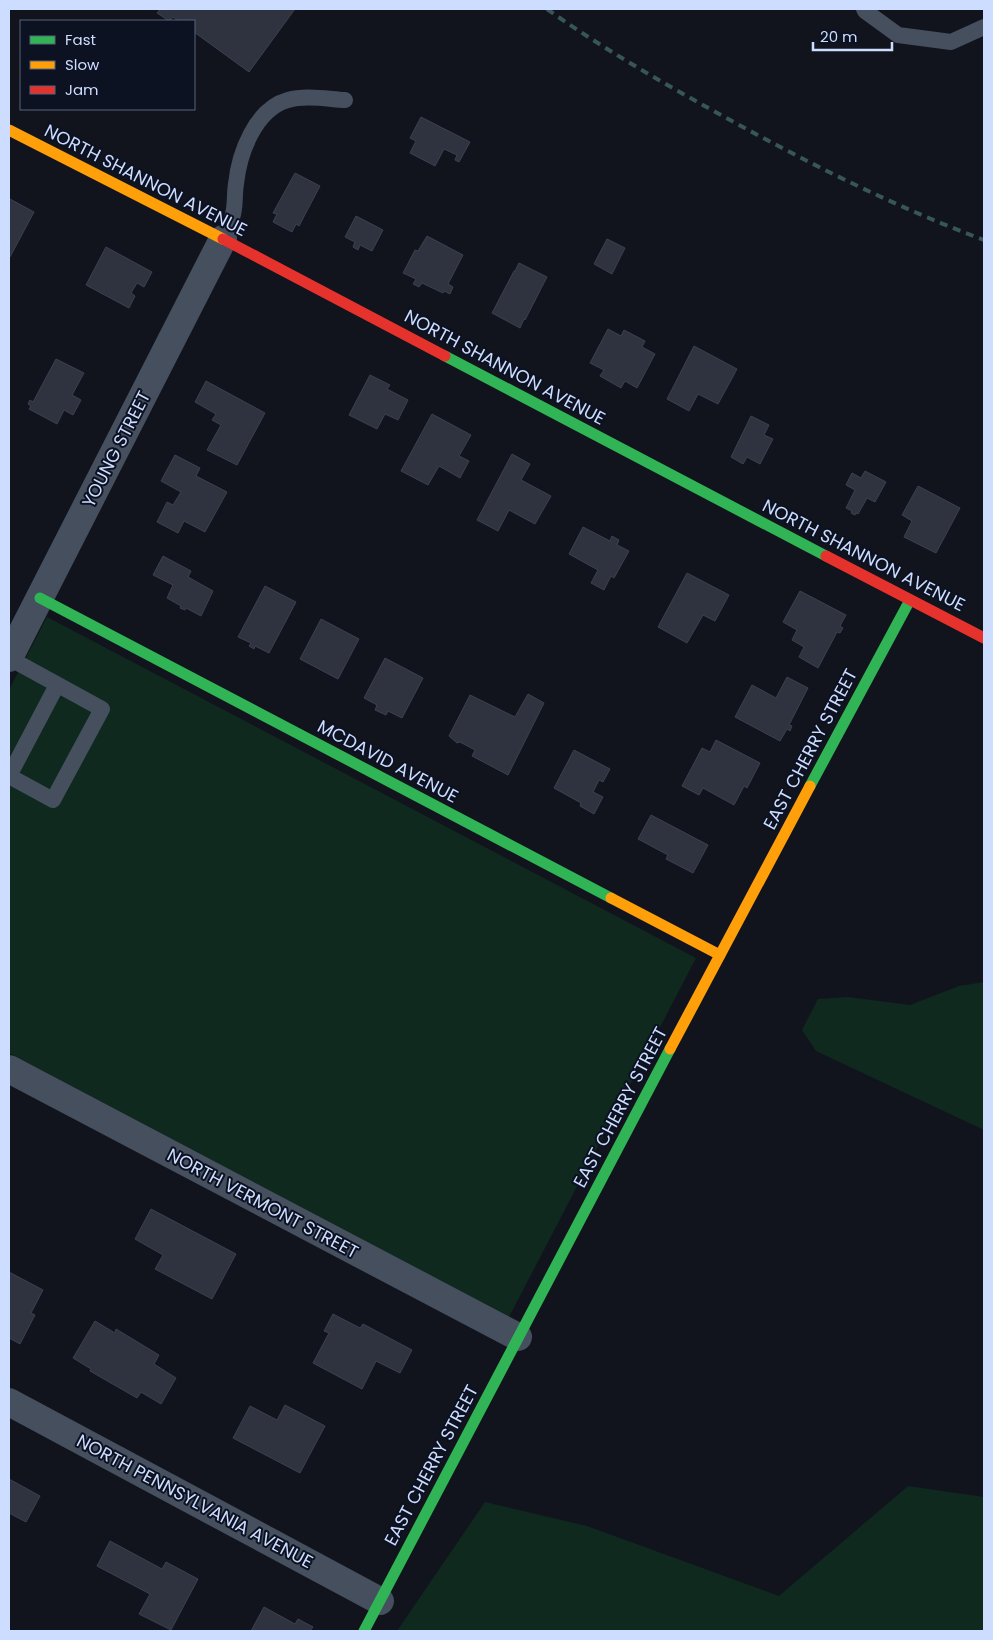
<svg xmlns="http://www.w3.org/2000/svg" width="993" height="1640" viewBox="0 0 993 1640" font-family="Poppins,sans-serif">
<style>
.green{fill:#0f291e}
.building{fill:#2f333f;stroke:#3b4151}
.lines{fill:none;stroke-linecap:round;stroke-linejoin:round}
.lane{stroke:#454f5e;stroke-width:16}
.street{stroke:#454f5e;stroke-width:28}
.fast{stroke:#30b455;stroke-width:11}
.slow{stroke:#ff9f0a;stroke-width:11}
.jam{stroke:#e5322d;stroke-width:11}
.rail{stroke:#375658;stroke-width:4;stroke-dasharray:8 6;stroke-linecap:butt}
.labels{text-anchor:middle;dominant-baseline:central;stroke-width:4;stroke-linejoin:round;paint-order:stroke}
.street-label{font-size:18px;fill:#cdddff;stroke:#0c1222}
</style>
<rect width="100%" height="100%" fill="#11141d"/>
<g class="green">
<path d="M47,617L696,958L509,1317L9,1053V690Z"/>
<path d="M984,982V1130L816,1051L802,1030L818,999L848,997L910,1005L959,986Z"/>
<path d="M908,1486L984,1497V1631H397L485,1502L587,1526L779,1596Z"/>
</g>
<g class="building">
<path d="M160,9H295L249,72L194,32V21H179L173,17L169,21L157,13Z"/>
<path d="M421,117L470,142L459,162L455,160L457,155L444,149L435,166L410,153L416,141L410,138Z"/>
<path d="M295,173L320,186L299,226L296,224L292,232L273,222L277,214L273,213Z"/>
<path d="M10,199L34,212L10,257H9V202Z"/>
<path d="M356,216L383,230L372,251L360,245L358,250L353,247L355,242L345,237Z"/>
<path d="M427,236L463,255L448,284L453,287L450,294L444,291L443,293L422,283L419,287L413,284L416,279L403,273L415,250L418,251Z"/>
<path d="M607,239L625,248L612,274L594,264Z"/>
<path d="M106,247L152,272L144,287L137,283L131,293L135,296L129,308L86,285Z"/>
<path d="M519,263L547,277L525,320L524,319L520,328L492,313L514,271H515Z"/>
<path d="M608,329L621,336L624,330L645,341L642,347L655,354L637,388L625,381L621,388L600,376L604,370L590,363Z"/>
<path d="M694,346L737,369L718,404L698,394L689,411L667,399Z"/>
<path d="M56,359L84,373L72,395L81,400L73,415L64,410L57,424L29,409L31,406L28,404L30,400L33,402Z"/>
<path d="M370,375L390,385L387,389L408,400L398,420L385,414L377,429L349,415Z"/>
<path d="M206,381L265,413L237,465L207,450L221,425L212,420L216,414L195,402Z"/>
<path d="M432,414L471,435L459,456L469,461L460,478L439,466L428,485L401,471Z"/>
<path d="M751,416L769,425L764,435L773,439L760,464L747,457L743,464L731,457Z"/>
<path d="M512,454L530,464L521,480L551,496L535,524L509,510L498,531L477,520Z"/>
<path d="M175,455L200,468L196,476L227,492L205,532L184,521L178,533L157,522L167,502L173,505L181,492L161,481Z"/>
<path d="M865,471L886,482L875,502L867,498L858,514L856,513L855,515L851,513L852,511L846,508L855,490L846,485L852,473L861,478Z"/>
<path d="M918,486L960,508L936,553L904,537L912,521L902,515Z"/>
<path d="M583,527L610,541L612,536L619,540L617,545L629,551L614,578L611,576L604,590L591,583L598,570L569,554Z"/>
<path d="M163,556L191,571L188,577L213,591L201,616L186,608L185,610L180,608L181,606L167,598L173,585L153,575Z"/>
<path d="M687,573L729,595L715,621L703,615L687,643L658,627Z"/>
<path d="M265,586L296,602L269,653L255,646L254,649L249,646L251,643L238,637Z"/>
<path d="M800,591L846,615L840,626L843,628L840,633L837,632L818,668L799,657L804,647L792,640L797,630L783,622Z"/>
<path d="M321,619L359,639L338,679L300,659Z"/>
<path d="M385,658L423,678L402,718L388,711L386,715L375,710L377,705L364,698Z"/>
<path d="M787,677L808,688L789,725L792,726L790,731L787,729L780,741L735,717L752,685L776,698Z"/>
<path d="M528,694L544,703L508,775L472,756L475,750L460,742L457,743L449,736L470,695L515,717Z"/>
<path d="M716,740L760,763L747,788L744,786L734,805L703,788L699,795L682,786L702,748L710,752Z"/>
<path d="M574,750L610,769L603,782L599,780L593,792L603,797L594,814L580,806L581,803L554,788Z"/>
<path d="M651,815L708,845L693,873L666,859L668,855L638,839Z"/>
<path d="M151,1209L236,1254L212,1299L155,1269L163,1255L135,1239Z"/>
<path d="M9,1272L43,1290L31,1313L35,1315L20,1344L9,1338Z"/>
<path d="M333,1314L360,1328L363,1324L412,1350L400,1373L376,1361L362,1389L313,1363L329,1333L324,1331Z"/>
<path d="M95,1321L115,1333L116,1329L159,1355L154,1364L176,1378L161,1404L141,1392L137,1398L90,1371L91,1369L73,1358Z"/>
<path d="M285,1405L325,1426L300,1473L233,1438L250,1406L277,1420Z"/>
<path d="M9,1479L40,1496L26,1522L9,1513Z"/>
<path d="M110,1541L162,1569L166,1562L198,1579L171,1630L139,1614L150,1594L97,1566Z"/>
<path d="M264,1607L295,1624L298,1619L313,1627L310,1631H251Z"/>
</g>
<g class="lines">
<g class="lane">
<path d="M864,9L865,11L898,35L951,42L984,27"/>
<path d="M223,239C226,232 230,225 232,218C236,207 234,195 236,184C239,154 255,109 288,100C305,95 327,99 345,100"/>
<path d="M9,658L102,709L53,800L9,776L57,685"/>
</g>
<g class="street">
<path d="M9,658L223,239"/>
<path d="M9,1069L518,1337"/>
<path d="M9,1402L380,1601"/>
</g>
<g class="fast">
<path d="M445,356L826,556"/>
<path d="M40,598L611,898"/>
<path d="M810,786L910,600"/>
<path d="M364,1631L670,1049"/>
</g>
<g class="slow">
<path d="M9,130L223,239"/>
<path d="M611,898L720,955"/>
<path d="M670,1049L810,786"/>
</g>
<g class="jam">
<path d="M223,239L445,356"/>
<path d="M826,556L984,638"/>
</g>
<path class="rail" d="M547,9C602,48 661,82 721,115C806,162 893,206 984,240"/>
</g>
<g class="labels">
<g class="street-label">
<text transform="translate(146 180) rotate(27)">NORTH SHANNON AVENUE</text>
<text transform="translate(505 367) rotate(28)">NORTH SHANNON AVENUE</text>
<text transform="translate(116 449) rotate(-63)">YOUNG STREET</text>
<text transform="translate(864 555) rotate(27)">NORTH SHANNON AVENUE</text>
<text transform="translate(810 749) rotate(-62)">EAST CHERRY STREET</text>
<text transform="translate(388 761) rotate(28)">MCDAVID AVENUE</text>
<text transform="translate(620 1107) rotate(-62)">EAST CHERRY STREET</text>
<text transform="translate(263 1203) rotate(28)">NORTH VERMONT STREET</text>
<text transform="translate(431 1465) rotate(-62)">EAST CHERRY STREET</text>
<text transform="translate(195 1501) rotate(28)">NORTH PENNSYLVANIA AVENUE</text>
</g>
</g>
<rect width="993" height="1640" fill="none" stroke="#cdddff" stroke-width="20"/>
<rect x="20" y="20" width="175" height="90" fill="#0c1222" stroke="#59637a"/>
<rect x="30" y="36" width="25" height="8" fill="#30b455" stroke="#59637a"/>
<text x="65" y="45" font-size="15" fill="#cdddff">Fast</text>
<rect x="30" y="61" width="25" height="8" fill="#ff9f0a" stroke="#59637a"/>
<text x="65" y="70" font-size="15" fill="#cdddff">Slow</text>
<rect x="30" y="86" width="25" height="8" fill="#e5322d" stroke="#59637a"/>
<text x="65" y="95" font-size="15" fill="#cdddff">Jam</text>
<path d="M813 42v8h79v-8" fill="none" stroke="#cdddff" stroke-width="2.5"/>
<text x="820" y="42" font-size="15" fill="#cdddff" stroke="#0c1222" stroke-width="4" paint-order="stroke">20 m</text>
</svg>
